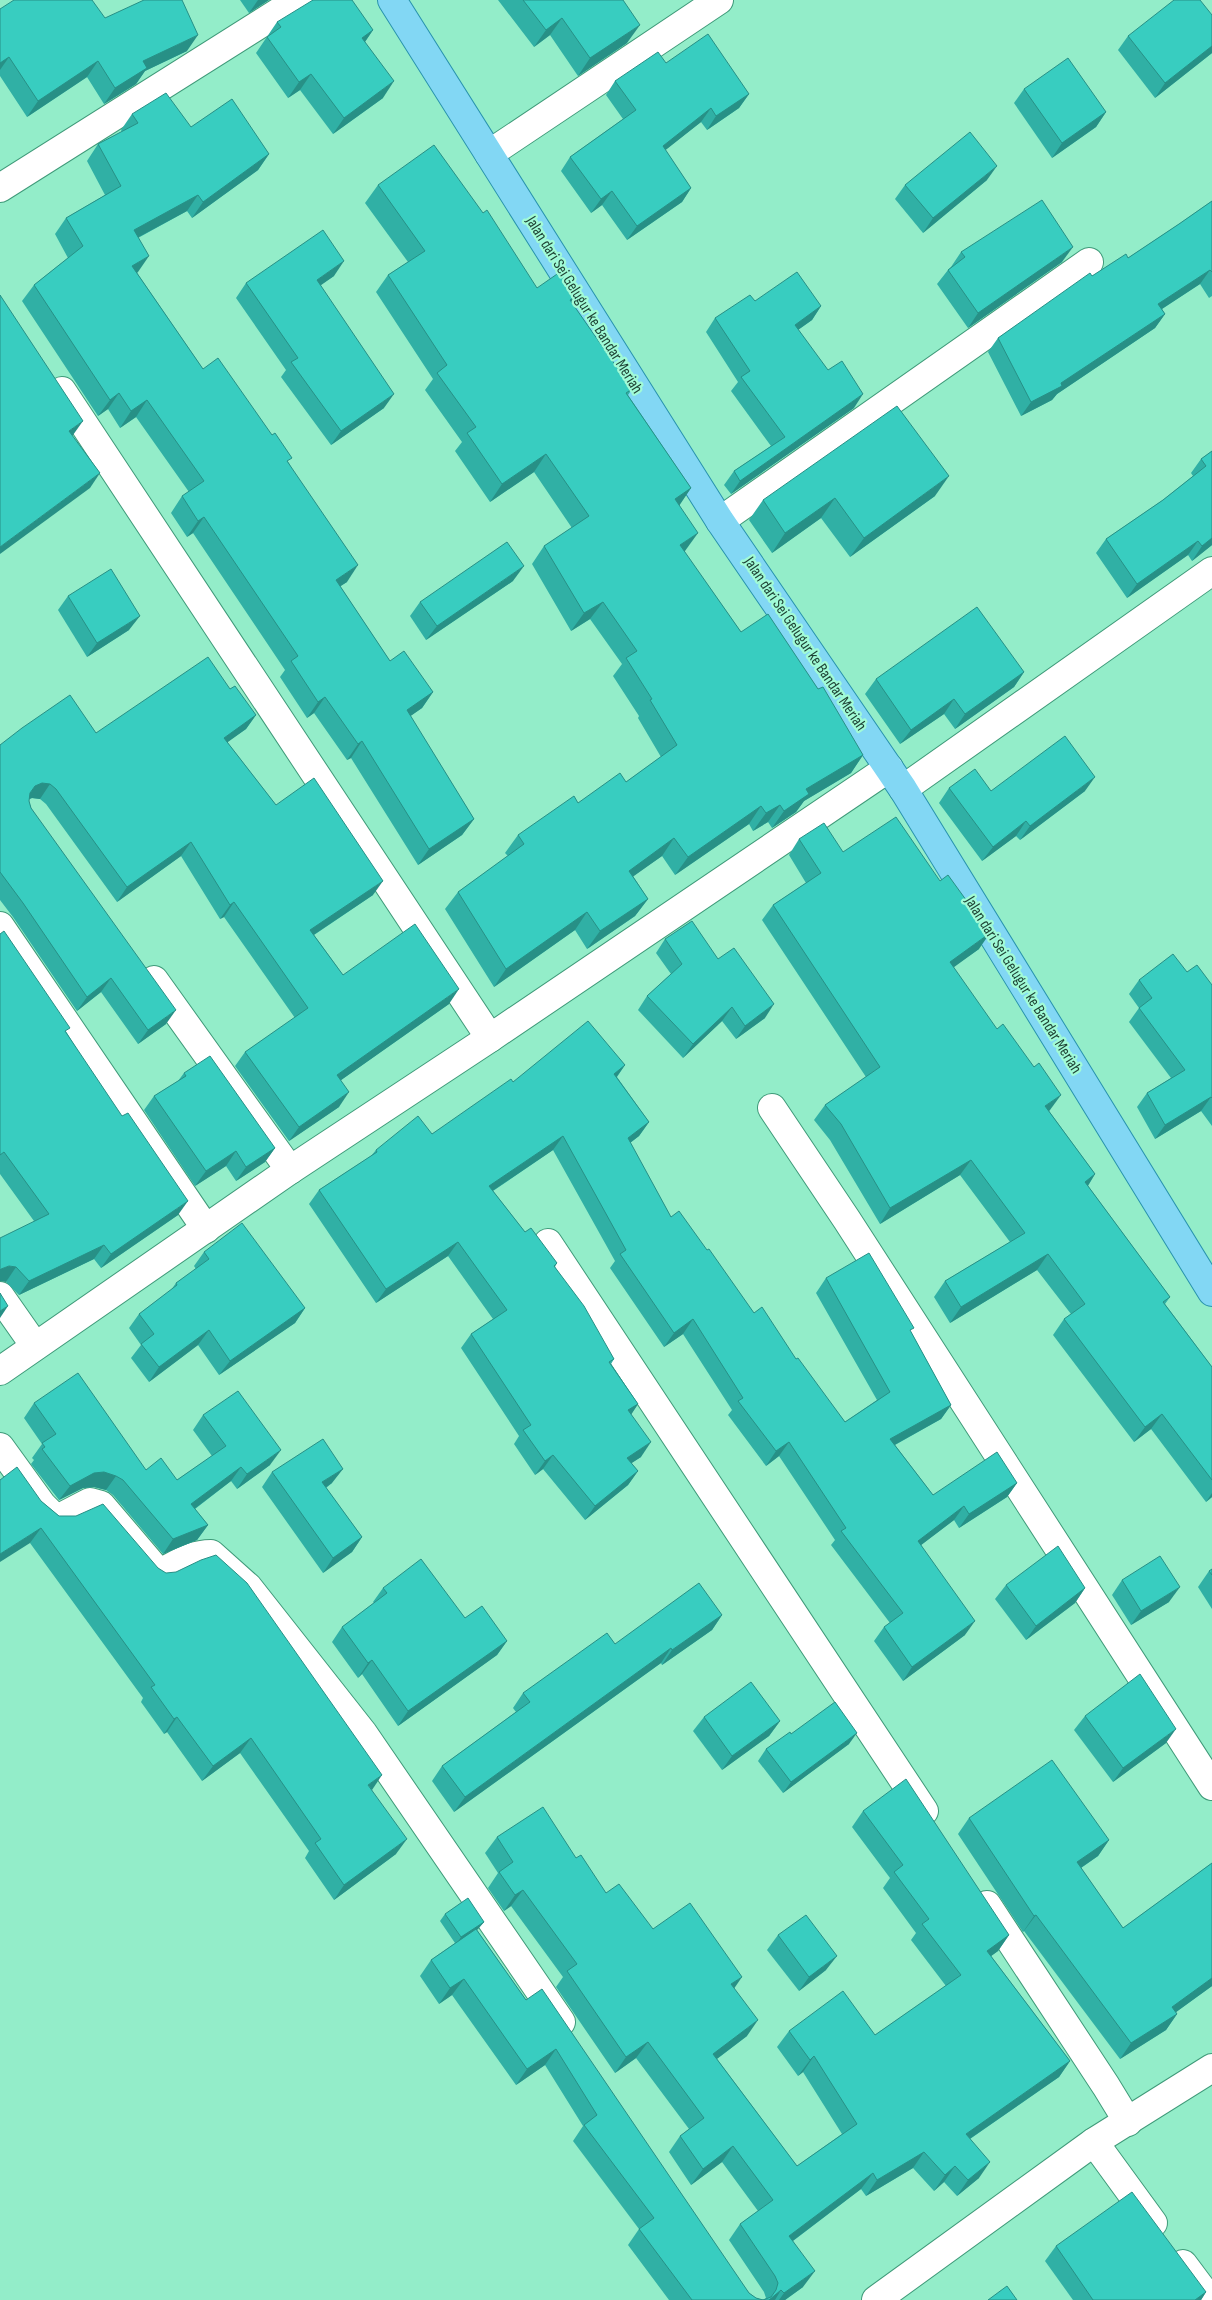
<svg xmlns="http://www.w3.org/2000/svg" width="1212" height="2300" viewBox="0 0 1212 2300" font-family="'Sofia Sans Condensed',sans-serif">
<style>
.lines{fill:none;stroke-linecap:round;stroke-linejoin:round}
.minor-casing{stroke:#3f9a79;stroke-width:30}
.major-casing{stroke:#2993ad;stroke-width:30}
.minor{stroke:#fff;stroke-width:28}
.major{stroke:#82d7f4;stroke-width:28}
.wall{fill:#30b0a5}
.shaded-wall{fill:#279086}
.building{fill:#38cdc0;stroke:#279086}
.labels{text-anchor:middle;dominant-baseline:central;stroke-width:4.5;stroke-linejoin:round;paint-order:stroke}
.street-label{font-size:16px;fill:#1f4436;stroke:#a1fbd6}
</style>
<rect width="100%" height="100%" fill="#93edc9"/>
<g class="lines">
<g class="minor-casing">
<g id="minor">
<path d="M489,154L719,0"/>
<path d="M0,188L298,0"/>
<path d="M62,391L490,1038"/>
<path d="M720,521L1089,262"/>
<path d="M903,789L1212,571"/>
<path d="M0,926L206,1229"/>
<path d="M154,980L290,1170"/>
<path d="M772,1108L847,1220L1212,1786"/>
<path d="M548,1243L924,1811"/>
<path d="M0,1296L35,1346"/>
<path d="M0,1371L290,1170L490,1038L889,768"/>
<path d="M0,1447L42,1505L54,1517L63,1516L90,1502L101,1505L159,1573C177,1565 190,1554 211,1554L248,1587L363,1733L561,2022"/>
<path d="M987,1905L1106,2086L1128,2122"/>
<path d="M1094,2142L1153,2223"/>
<path d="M1183,2264L1210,2300"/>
<path d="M876,2300L1094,2142L1212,2068"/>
</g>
</g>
<g class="major-casing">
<path id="major" d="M392,0L720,521L903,789L1212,1292"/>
</g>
<use href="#minor" class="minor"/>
<use href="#major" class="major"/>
</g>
<g class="wall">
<path d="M240,0H269L249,13Z"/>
<path d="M498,0H623L627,43L578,76L550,35L534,47Z"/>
<path d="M0,9L105,18L187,51L145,71L136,84L104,104L87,77L27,117L0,76Z"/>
<path d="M1212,15V53L1155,98L1118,50L1128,36Z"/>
<path d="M277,22L373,30L365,42L383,98L333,134L300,90L288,98L256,53Z"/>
<path d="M666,63L749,94L739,108L707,130L701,122L665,150L691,188L682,202L627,240L602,205L591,213L561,171L570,157L623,119L606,95L615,81Z"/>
<path d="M1024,89L1106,112L1096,127L1052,158L1014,103Z"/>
<path d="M132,114L191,127L269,154L258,170L192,218L187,211L138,238V272L137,273L203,369L289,463L347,582L340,586L390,661L433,692L422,708L410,716L474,819L462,835L418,865L351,758L347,760L314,713L307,718L280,677L285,670L193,533L187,537L171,513L182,496L189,492L136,417L120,428L108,409L98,416L22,301L34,285L68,258L55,234L66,218L105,195L87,161L98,144L122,132L121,130Z"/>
<path d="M987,180L923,233L895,199L905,185Z"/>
<path d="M378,185L537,288L577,295L572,303L632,389L628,395L691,488L679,505L685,551L684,552L741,632L818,689L863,755L851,773L804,801L796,812L772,828L768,822L753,831L749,824L675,875L662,856L633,876L648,899L635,916L587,949L575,930L494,987L445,909L458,892L508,856L505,853L518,835L578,803L626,782L661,757L638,718L639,716L613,676L622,664L590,619L571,631L532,564L544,546L572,528L534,472L490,502L455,451L462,442L425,390L433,379L376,292L388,275L408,262L365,203Z"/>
<path d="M1212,201V296L1209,298L1200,284L1162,309L1165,314L1155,328L1057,394L1052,400L1021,416L988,352L998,338L1092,276L1128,258L1179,224Z"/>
<path d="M961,252L1062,262L968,328L937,284L948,270L951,267Z"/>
<path d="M334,276L320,285L384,408L331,445L281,377L286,370L236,298L246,283Z"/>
<path d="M755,301L821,306L812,320L798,330L854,408L731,494L724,485L734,471L771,446L731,391L738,382L706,332L715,318Z"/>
<path d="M1212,451V545L1192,561L1188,555L1127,598L1096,553L1106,539L1163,500L1193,476L1191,473L1201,459Z"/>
<path d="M935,496L850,557L821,518L772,553L749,520L763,500Z"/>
<path d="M513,581L426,640L410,616L420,602Z"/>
<path d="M68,596L129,630L87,657L58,610Z"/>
<path d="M1024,672L1014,687L955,729L944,714L900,744L865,694L876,679Z"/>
<path d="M230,689L256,715L246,729L227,742L276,805L373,895L314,935L343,975L449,1004L341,1080L339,1107L289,1141L235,1066L245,1052L295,1018L224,917L220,919L181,856L117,902L46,804L40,799L32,798L29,799V801L31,808L166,1024L138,1044L101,992L77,1011L13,917L0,900V745L96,733Z"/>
<path d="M949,788L991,791H1085L1020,840L1016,836L982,861L939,803Z"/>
<path d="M799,839L843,852L979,949L953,967L1050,1110L1049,1111L1095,1174L1088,1186L1170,1297L1165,1304L1212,1367V1497L1206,1502L1151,1429L1134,1442L1053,1335L1064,1319L1071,1314L1037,1270L950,1323L934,1297L945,1281L1010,1242L960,1175L880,1224L830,1140L814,1120L825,1105L866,1077L762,920L773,905L806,883L789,855Z"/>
<path d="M0,934L67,1033L178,1215L101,1268L94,1259L19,1295L6,1282L34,1221L0,1174Z"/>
<path d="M665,939L718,959L765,1018L736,1039L722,1021L683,1058L638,1010L647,996L671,974L656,953Z"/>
<path d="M1187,972L1212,985V1126L1201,1111L1155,1139L1137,1107L1147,1093L1171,1078L1129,1022L1139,1008L1129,994L1139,980Z"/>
<path d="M625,1065L617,1077L649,1122L639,1136L630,1143L671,1217L754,1313L796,1359L845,1422L877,1400L816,1293L826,1278L911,1332L951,1405L941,1419L895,1445L933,1495L1017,1483L1007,1497L959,1528L954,1520L921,1545L965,1635L903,1681L874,1641L884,1627L890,1623L831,1545L835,1540L779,1456L766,1466L728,1415L732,1410L683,1334L664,1347L610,1268L615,1261L553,1150L493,1191L525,1232L557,1263L555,1267L614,1359L611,1364L638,1404L631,1414L641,1457L631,1463L638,1471L628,1485L585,1520L543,1469L535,1475L514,1444L519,1436L461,1348L471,1334L493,1319L448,1256L376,1303L309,1204L319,1190L371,1156L376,1150L432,1134L513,1082Z"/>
<path d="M184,1073L275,1148L265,1162L236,1181L226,1166L195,1186L144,1110L154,1096L178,1081Z"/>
<path d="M204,1252L305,1308L295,1323L219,1375L198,1345L149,1382L131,1358L141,1345L129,1328L139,1314L171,1290L176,1283L196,1269L194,1266Z"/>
<path d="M34,1403L146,1470L177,1480L212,1456L193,1430L203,1415L270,1465L237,1489L231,1481L195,1509L208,1525L197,1540L163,1554L113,1495L106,1490L94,1487L83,1488L59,1500L31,1464L34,1460L32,1458L42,1444L24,1418Z"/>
<path d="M272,1472L332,1483L326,1488L362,1537L352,1552L323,1573L262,1487Z"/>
<path d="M41,1501L59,1516L158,1568L372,1790L396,1854L334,1900L305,1858L309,1851L240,1753L202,1781L167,1732L164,1734L141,1702L143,1698L30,1543Z"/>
<path d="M1212,1569V1609L1198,1587L1209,1571Z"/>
<path d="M1122,1580L1169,1602L1131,1625L1112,1595Z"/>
<path d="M1006,1585L1085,1588L1075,1603L1026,1640L995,1599Z"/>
<path d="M383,1588L465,1618L507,1641L497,1655L398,1726L362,1674L358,1678L332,1642L342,1627L374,1603L373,1602Z"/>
<path d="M722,1615L712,1630L662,1665L661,1663L454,1812L432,1781L442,1766L516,1712L513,1708L523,1693L615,1644Z"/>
<path d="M1085,1716L1166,1743L1113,1782L1074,1730Z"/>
<path d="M704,1717L780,1721L769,1736L722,1770L693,1731Z"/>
<path d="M791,1734L849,1744L783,1793L758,1761L766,1749Z"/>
<path d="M863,1811L1009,1935L998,1951L991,1956L1070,2061L1059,2077L970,2139L979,2178L957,2196L944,2182L934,2191L913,2168L866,2196L861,2189L793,2241L803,2287L785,2300H669L628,2245L639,2229L573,2141L583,2126L545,2065L516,2085L452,1995L439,2004L420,1976L431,1960L455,1943L440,1921L445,1914L484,1922L477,1930L526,2000L749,2293L756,2298L763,2300L766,2298L764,2292L729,2240L740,2224L758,2211L722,2162L691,2185L669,2152L680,2136L689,2129L636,2058L615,2073L556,1987L563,1977L511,1906L504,1911L488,1888L498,1873L485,1853L497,1837L576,1858L606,1893L653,1929L734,1988L747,2036L717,2059L797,2166L842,2134L803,2072L798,2076L777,2047L789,2031L875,2035L946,1986L911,1940L916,1933L883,1888L890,1878L852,1827Z"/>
<path d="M969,1818L1109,1840L1098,1856L1081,1868L1123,1928L1212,1863V1986L1176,2012L1177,2014L1166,2030L1120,2059L1024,1931L1023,1932L958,1834Z"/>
<path d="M778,1935L826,1970L799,1991L767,1950Z"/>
<path d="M1056,2246L1206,2292L1201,2300H1073L1045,2261Z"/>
</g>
<g class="shaded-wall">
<path d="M258,0H269L249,13Z"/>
<path d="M562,18L550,35L534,47L546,30Z"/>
<path d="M640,25L627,43L578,76L590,58Z"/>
<path d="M373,30L362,46V38Z"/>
<path d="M198,35L187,51L145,71L136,84L104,104L115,88L143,61Z"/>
<path d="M1212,46V53L1155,98L1165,83Z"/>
<path d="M9,57L0,70V63Z"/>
<path d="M98,61L87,77L27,117L38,101Z"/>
<path d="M311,74L300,90L288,98L299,82Z"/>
<path d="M394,81L383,98L333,134L344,118Z"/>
<path d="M749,94L739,108L707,130L716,116Z"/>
<path d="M711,108L701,122L653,160L663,146Z"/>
<path d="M1106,112L1096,127L1052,158L1062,143Z"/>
<path d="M269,154L258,170L192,218L203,202Z"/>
<path d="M997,166L987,180L923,233L933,218Z"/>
<path d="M691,188L682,202L627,240L637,226Z"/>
<path d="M612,191L602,205L591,213L601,199Z"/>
<path d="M198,195L187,211L122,246L134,230Z"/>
<path d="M1073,247L1062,262L968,328L978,313Z"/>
<path d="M149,256L138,272L120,282L132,266Z"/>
<path d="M344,261L334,276L307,295L317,280Z"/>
<path d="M1210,270L1200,284L1148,318L1158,304Z"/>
<path d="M577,295L564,313L570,300Z"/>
<path d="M821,306L812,320L785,339L795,325Z"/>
<path d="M1165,314L1155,328L1057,394L1052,400L1021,416L1031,402L1061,383Z"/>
<path d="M119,393L108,409L98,416L110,400Z"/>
<path d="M394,394L384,408L331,445L341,431Z"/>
<path d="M863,394L854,408L731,494L740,481Z"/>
<path d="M147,400L136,417L120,428L131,411Z"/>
<path d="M83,421L73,435L59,446L69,431Z"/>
<path d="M546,454L534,472L490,502L502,484Z"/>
<path d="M100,473L90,488L0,554V547Z"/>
<path d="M949,476L935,496L850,557L864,538Z"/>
<path d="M691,488L679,506L675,499Z"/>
<path d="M835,498L821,518L772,553L785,533Z"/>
<path d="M204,517L193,533L187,537L198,521Z"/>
<path d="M698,533L685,551L667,563L680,545Z"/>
<path d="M1212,538V545L1192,561L1202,546Z"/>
<path d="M1198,541L1188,555L1127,598L1137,584Z"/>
<path d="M358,565L347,582L324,597L336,580Z"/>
<path d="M524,566L513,581L426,640L437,626Z"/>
<path d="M603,602L590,619L571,631L584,613Z"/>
<path d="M140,616L129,630L87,657L97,643Z"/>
<path d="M1024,672L1014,687L955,729L965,714Z"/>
<path d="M433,692L422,708L395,727L407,710Z"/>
<path d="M325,697L314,713L307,718L318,702Z"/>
<path d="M954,699L944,714L900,744L911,730Z"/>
<path d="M256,715L246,729L214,752L224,738Z"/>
<path d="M362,741L351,758L347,760L358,744Z"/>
<path d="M863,755L851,773L804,801L796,812L772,828L784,811L806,789Z"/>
<path d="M1095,777L1085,791L1020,840L1030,826Z"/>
<path d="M42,783L50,784L40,799L32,798L25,801L35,786Z"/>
<path d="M780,805L768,822L753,831L766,813Z"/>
<path d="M761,806L749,824L675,875L688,857Z"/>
<path d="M474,819L462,835L418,865L429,849Z"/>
<path d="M1026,821L1016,836L982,861L993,847Z"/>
<path d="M674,838L662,856L617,888L629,871Z"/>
<path d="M191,842L181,856L117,902L127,887Z"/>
<path d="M383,881L373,895L300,944L310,930Z"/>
<path d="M648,899L635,916L587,949L600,931Z"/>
<path d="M234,902L224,917L220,919L230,905Z"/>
<path d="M587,912L575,930L494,987L506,969Z"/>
<path d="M990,933L979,949L939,978L950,962Z"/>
<path d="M111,978L101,992L77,1011L87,997Z"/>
<path d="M459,989L449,1004L327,1090L337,1075Z"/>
<path d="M774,1004L765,1018L736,1039L745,1026Z"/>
<path d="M732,1007L722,1021L683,1058L693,1044Z"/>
<path d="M176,1010L166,1024L138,1044L148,1030Z"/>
<path d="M625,1065L615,1079L614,1074Z"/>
<path d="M349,1092L339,1107L289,1141L299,1127Z"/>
<path d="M1061,1095L1050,1110L1034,1122L1045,1106Z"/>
<path d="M1211,1097L1201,1111L1155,1139L1165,1125Z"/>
<path d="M649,1122L639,1136L618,1152L628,1138Z"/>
<path d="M563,1136L553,1150L479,1200L489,1186Z"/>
<path d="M275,1148L265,1162L236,1181L246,1167Z"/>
<path d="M236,1151L226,1166L195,1186L206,1171Z"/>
<path d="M971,1160L960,1175L880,1224L890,1208Z"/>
<path d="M1095,1174L1085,1190V1182Z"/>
<path d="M188,1201L178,1215L101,1268L111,1254Z"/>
<path d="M458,1242L448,1256L376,1303L386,1289Z"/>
<path d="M104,1245L94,1259L19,1295L29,1281Z"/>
<path d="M1048,1254L1037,1270L950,1323L961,1307Z"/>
<path d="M9,1266L16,1267L6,1282L0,1281V1270L1,1269Z"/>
<path d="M8,1306L0,1318V1311Z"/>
<path d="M305,1308L295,1323L219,1375L230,1361Z"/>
<path d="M693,1319L683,1334L664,1347L674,1333Z"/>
<path d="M209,1330L198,1345L149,1382L159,1367Z"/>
<path d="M638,1404L629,1418L628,1410Z"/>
<path d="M951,1405L941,1419L880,1453L890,1439Z"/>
<path d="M1162,1414L1151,1429L1134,1442L1145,1427Z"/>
<path d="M651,1442L641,1457L618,1472L627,1458Z"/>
<path d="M789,1442L779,1456L766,1466L776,1451Z"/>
<path d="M281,1450L270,1465L237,1489L247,1474Z"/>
<path d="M553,1455L543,1469L535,1475L545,1461Z"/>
<path d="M241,1467L231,1481L181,1519L191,1504Z"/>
<path d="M343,1469L332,1483L312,1497L322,1482Z"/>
<path d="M638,1471L628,1485L585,1520L595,1506Z"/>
<path d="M104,1472L116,1476L106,1490L94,1487L83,1488L59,1500L70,1486L94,1473Z"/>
<path d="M1017,1483L1007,1497L959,1528L969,1514Z"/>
<path d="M1212,1493V1497L1206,1502Z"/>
<path d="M964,1506L954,1520L908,1555L918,1541Z"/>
<path d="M208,1525L197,1540L163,1554L173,1539Z"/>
<path d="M41,1528L30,1543L0,1562V1554Z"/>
<path d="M362,1537L352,1552L323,1573L333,1558Z"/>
<path d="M1180,1587L1169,1602L1131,1625L1141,1611Z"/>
<path d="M1085,1588L1075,1603L1026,1640L1036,1626Z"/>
<path d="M722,1615L712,1630L662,1665L672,1650Z"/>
<path d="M975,1621L965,1635L903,1681L912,1667Z"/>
<path d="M507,1641L497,1655L398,1726L408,1711Z"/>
<path d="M671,1648L661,1663L454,1812L465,1797Z"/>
<path d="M372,1660L362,1674L358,1678L368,1663Z"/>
<path d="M177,1717L167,1732L164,1734L174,1719Z"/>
<path d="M780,1721L769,1736L722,1770L732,1756Z"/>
<path d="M1176,1729L1166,1743L1113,1782L1123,1768Z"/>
<path d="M857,1733L849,1744L783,1793L791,1782Z"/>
<path d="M251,1738L240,1753L202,1781L213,1766Z"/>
<path d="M382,1775L372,1790L368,1785Z"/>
<path d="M407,1839L396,1854L334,1900L344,1885Z"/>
<path d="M1109,1840L1098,1856L1066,1878L1077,1862Z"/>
<path d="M523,1890L511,1906L504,1911L515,1895Z"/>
<path d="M1036,1915L1024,1931L1023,1932L1034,1916Z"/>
<path d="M484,1922L478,1929L456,1945L461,1937Z"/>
<path d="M1009,1935L998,1951L976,1967L987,1951Z"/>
<path d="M837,1956L826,1970L799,1991L809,1977Z"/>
<path d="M742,1977L731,1993V1984Z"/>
<path d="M1212,1978V1986L1161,2023L1172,2007Z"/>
<path d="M464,1979L452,1995L439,2004L450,1988Z"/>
<path d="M1177,2014L1166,2030L1120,2059L1131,2043Z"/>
<path d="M758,2020L747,2036L702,2070L713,2054Z"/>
<path d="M648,2042L636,2058L615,2073L626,2057Z"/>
<path d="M556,2049L545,2065L516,2085L527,2069Z"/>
<path d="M814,2056L803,2072L798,2076L810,2060Z"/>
<path d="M1070,2061L1059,2077L955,2149L966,2134Z"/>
<path d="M733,2146L722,2162L691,2185L703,2169Z"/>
<path d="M924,2152L913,2168L866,2196L877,2180Z"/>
<path d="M990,2162L979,2178L957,2196L968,2180Z"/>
<path d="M955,2166L944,2182L934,2191L945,2175Z"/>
<path d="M873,2173L861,2189L778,2252L789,2236Z"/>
<path d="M815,2271L803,2287L785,2300H779L784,2293Z"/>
<path d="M781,2290L775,2300H769Z"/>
<path d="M1206,2292L1201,2300H1195Z"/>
</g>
<g class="building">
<path d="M14,0H92L105,18L144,0H182L198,35L143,61L147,68L115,88L98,61L38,101L9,57L0,63V9Z"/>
<path d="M313,0H352L373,30L362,38L394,81L344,118L311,74L299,82L267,37L281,27L277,22Z"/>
<path d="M523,0H623L640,25L590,58L562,18L546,30Z"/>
<path d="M1174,0H1200L1212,15V46L1165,83L1128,36Z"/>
<path d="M708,34L749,94L716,116L711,108L663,146L691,188L637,226L612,191L601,199L570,157L636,110L615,81L658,52L666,63Z"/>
<path d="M1068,58L1106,112L1062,143L1024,89Z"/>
<path d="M166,93L191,127L232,99L269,154L203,202L198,195L134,230L149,256L132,266L203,369L218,358L272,435L275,433L292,458L287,461L358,565L336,580L390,661L404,651L433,692L407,710L474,819L429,849L362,741L358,744L325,697L318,702L291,661L298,656L204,517L198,521L182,496L204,481L147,400L131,411L119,393L110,400L34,285L83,246L66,218L121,186L98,144L138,123L132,114Z"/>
<path d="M970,132L997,166L933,218L905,185Z"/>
<path d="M434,145L483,213L487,210L537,288L560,272L577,295L570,300L632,389L626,393L691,488L675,499L698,533L680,545L741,632L768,614L818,689L823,687L863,755L806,789L809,794L784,811L780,805L766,813L761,806L688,857L674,838L629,871L648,899L600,931L587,912L506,969L458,892L524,844L518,835L574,796L578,803L620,773L626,782L677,745L650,700L652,699L626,658L637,651L603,602L584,613L544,546L589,516L546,454L502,484L467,433L476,427L437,373L447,365L388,275L425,251L378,185Z"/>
<path d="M1042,200L1073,247L978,313L948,270L965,257L961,252Z"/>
<path d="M1212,201V272L1210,270L1158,304L1165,314L1061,383L1062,386L1031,402L998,338L1090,273L1092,276L1126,254L1128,258L1179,224Z"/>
<path d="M323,230L344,261L317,280L394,394L341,431L291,362L298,358L246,283Z"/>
<path d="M797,272L821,306L795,325L828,370L842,361L863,394L740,481L734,471L785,437L741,377L750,371L715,318L750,295L755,301Z"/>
<path d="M0,295L83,421L69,431L100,473L0,547Z"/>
<path d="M897,406L949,476L864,538L835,498L785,533L763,500Z"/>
<path d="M1212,451V538L1202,546L1198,541L1137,584L1106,539L1163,500L1206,466L1201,459Z"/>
<path d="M507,542L524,566L437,626L420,602Z"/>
<path d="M111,569L140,616L97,643L68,596Z"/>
<path d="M977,607L1024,672L965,714L954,699L911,730L876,679Z"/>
<path d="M208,657L230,689L235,686L256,715L224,738L276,805L314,778L383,881L310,930L343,975L415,924L459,989L337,1075L349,1092L299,1127L245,1052L308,1008L234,902L230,905L191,842L127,887L56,789L50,784L42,783L35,786L30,793L29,801L31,808L176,1010L148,1030L111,978L87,997L23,903L0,872V745L22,728L70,695L96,733Z"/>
<path d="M1065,736L1095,777L1030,826L1026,821L993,847L949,788L975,769L991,791Z"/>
<path d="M896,817L940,881L948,875L990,933L950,962L997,1029L1003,1024L1034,1067L1039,1063L1061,1095L1045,1106L1095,1174L1085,1182L1170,1297L1163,1302L1212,1367V1480L1162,1414L1145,1427L1064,1319L1085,1304L1048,1254L961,1307L945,1281L1025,1233L971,1160L890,1208L841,1124L825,1105L880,1067L773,905L821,873L799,839L824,823L843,852Z"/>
<path d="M692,921L718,959L734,948L774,1004L745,1026L732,1007L693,1044L647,996L682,964L665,939Z"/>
<path d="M4,931L70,1028L65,1031L122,1116L128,1113L188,1201L111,1254L104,1245L29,1281L16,1267L9,1266L1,1269L0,1270V1238L49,1214L4,1152L0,1155V934Z"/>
<path d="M1173,954L1187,972L1197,965L1212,985V1098L1211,1097L1165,1125L1147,1093L1185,1070L1139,1008L1152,998L1139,980Z"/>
<path d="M588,1021L625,1065L614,1074L649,1122L628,1138L671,1217L679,1211L707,1250L709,1249L754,1313L762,1307L796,1359L798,1358L845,1422L890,1392L826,1278L869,1253L914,1328L910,1330L951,1405L890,1439L933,1495L997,1452L1017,1483L969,1514L964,1506L918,1541L975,1621L912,1667L884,1627L903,1613L841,1531L846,1528L789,1442L776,1451L738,1401L743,1398L693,1319L674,1333L620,1254L626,1250L563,1136L489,1186L525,1232L531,1228L557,1263L554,1266L584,1306L614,1359L609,1362L638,1404L628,1410L651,1442L627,1458L638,1471L595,1506L553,1455L545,1461L523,1430L531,1425L471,1334L507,1310L458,1242L386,1289L319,1190L377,1152L376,1150L418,1116L432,1134L511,1079L513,1082Z"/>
<path d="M210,1056L275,1148L246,1167L236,1151L206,1171L154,1096L186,1076L184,1073Z"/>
<path d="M242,1223L305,1308L230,1361L209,1330L159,1367L141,1344L154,1334L139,1314L177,1285L176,1283L209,1259L204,1252Z"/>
<path d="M0,1293L8,1306L0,1311Z"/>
<path d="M78,1373L146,1470L161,1458L177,1480L226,1446L203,1415L238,1391L281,1450L247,1474L241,1467L191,1504L208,1525L173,1539L123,1480L116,1476L104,1472L94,1473L70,1486L42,1449L45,1447L42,1443L56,1434L34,1403Z"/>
<path d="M323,1439L343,1469L322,1482L362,1537L333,1558L272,1472Z"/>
<path d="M17,1467L41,1501L59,1516H76L103,1504L158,1568L166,1573L176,1572L201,1560L216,1555L247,1583L382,1775L368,1785L407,1839L344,1885L315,1843L321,1839L251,1738L213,1766L177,1717L174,1719L151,1687L155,1685L41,1528L0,1554V1480Z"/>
<path d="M1058,1546L1085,1588L1036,1626L1006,1585Z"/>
<path d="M1160,1556L1180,1587L1141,1611L1122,1580Z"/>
<path d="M421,1559L465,1618L482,1606L507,1641L408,1711L372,1660L368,1663L342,1627L387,1593L383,1588Z"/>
<path d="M1212,1569V1575L1209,1571Z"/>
<path d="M699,1583L722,1615L672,1650L671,1648L465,1797L442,1766L530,1702L523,1693L607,1633L615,1644Z"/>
<path d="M1140,1674L1176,1729L1123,1768L1085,1716Z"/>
<path d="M751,1682L780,1721L732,1756L704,1717Z"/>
<path d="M835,1702L857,1733L791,1782L766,1749L790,1732L791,1734Z"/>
<path d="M1052,1760L1109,1840L1077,1862L1123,1928L1212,1863V1978L1172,2007L1177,2014L1131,2043L1036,1915L1034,1916L969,1818Z"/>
<path d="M906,1779L1009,1935L987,1951L1070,2061L966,2134L990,2162L968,2180L955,2166L945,2175L924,2152L877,2180L873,2173L789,2236L815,2271L784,2293L781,2290L769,2300H692L639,2229L654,2218L584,2125L597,2115L556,2049L527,2069L464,1979L450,1988L431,1960L476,1929L526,2000L542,1989L749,2293L756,2298L763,2300L771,2297L776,2290L778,2283L775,2276L740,2224L773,2200L733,2146L703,2169L680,2136L704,2118L648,2042L626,2057L567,1971L577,1964L523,1890L515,1895L499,1872L513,1862L497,1837L543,1807L576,1858L581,1855L606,1893L619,1884L653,1929L690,1903L742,1977L731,1984L758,2020L713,2054L797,2166L857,2124L814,2056L810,2060L789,2031L843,1991L875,2035L961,1975L922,1924L929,1919L894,1872L903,1865L863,1811Z"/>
<path d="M468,1898L484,1922L461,1937L445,1914Z"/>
<path d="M806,1915L837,1956L809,1977L778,1935Z"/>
<path d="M1132,2192L1206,2292L1195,2300H1093L1056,2246Z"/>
<path d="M1007,2286L1017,2300H988Z"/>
</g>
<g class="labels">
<g class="street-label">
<text transform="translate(584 305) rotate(58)">Jalan dari Sei Gelugur ke Bandar Meriah</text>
<text transform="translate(805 644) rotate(56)">Jalan dari Sei Gelugur ke Bandar Meriah</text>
<text transform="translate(1023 985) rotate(58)">Jalan dari Sei Gelugur ke Bandar Meriah</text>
</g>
</g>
</svg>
